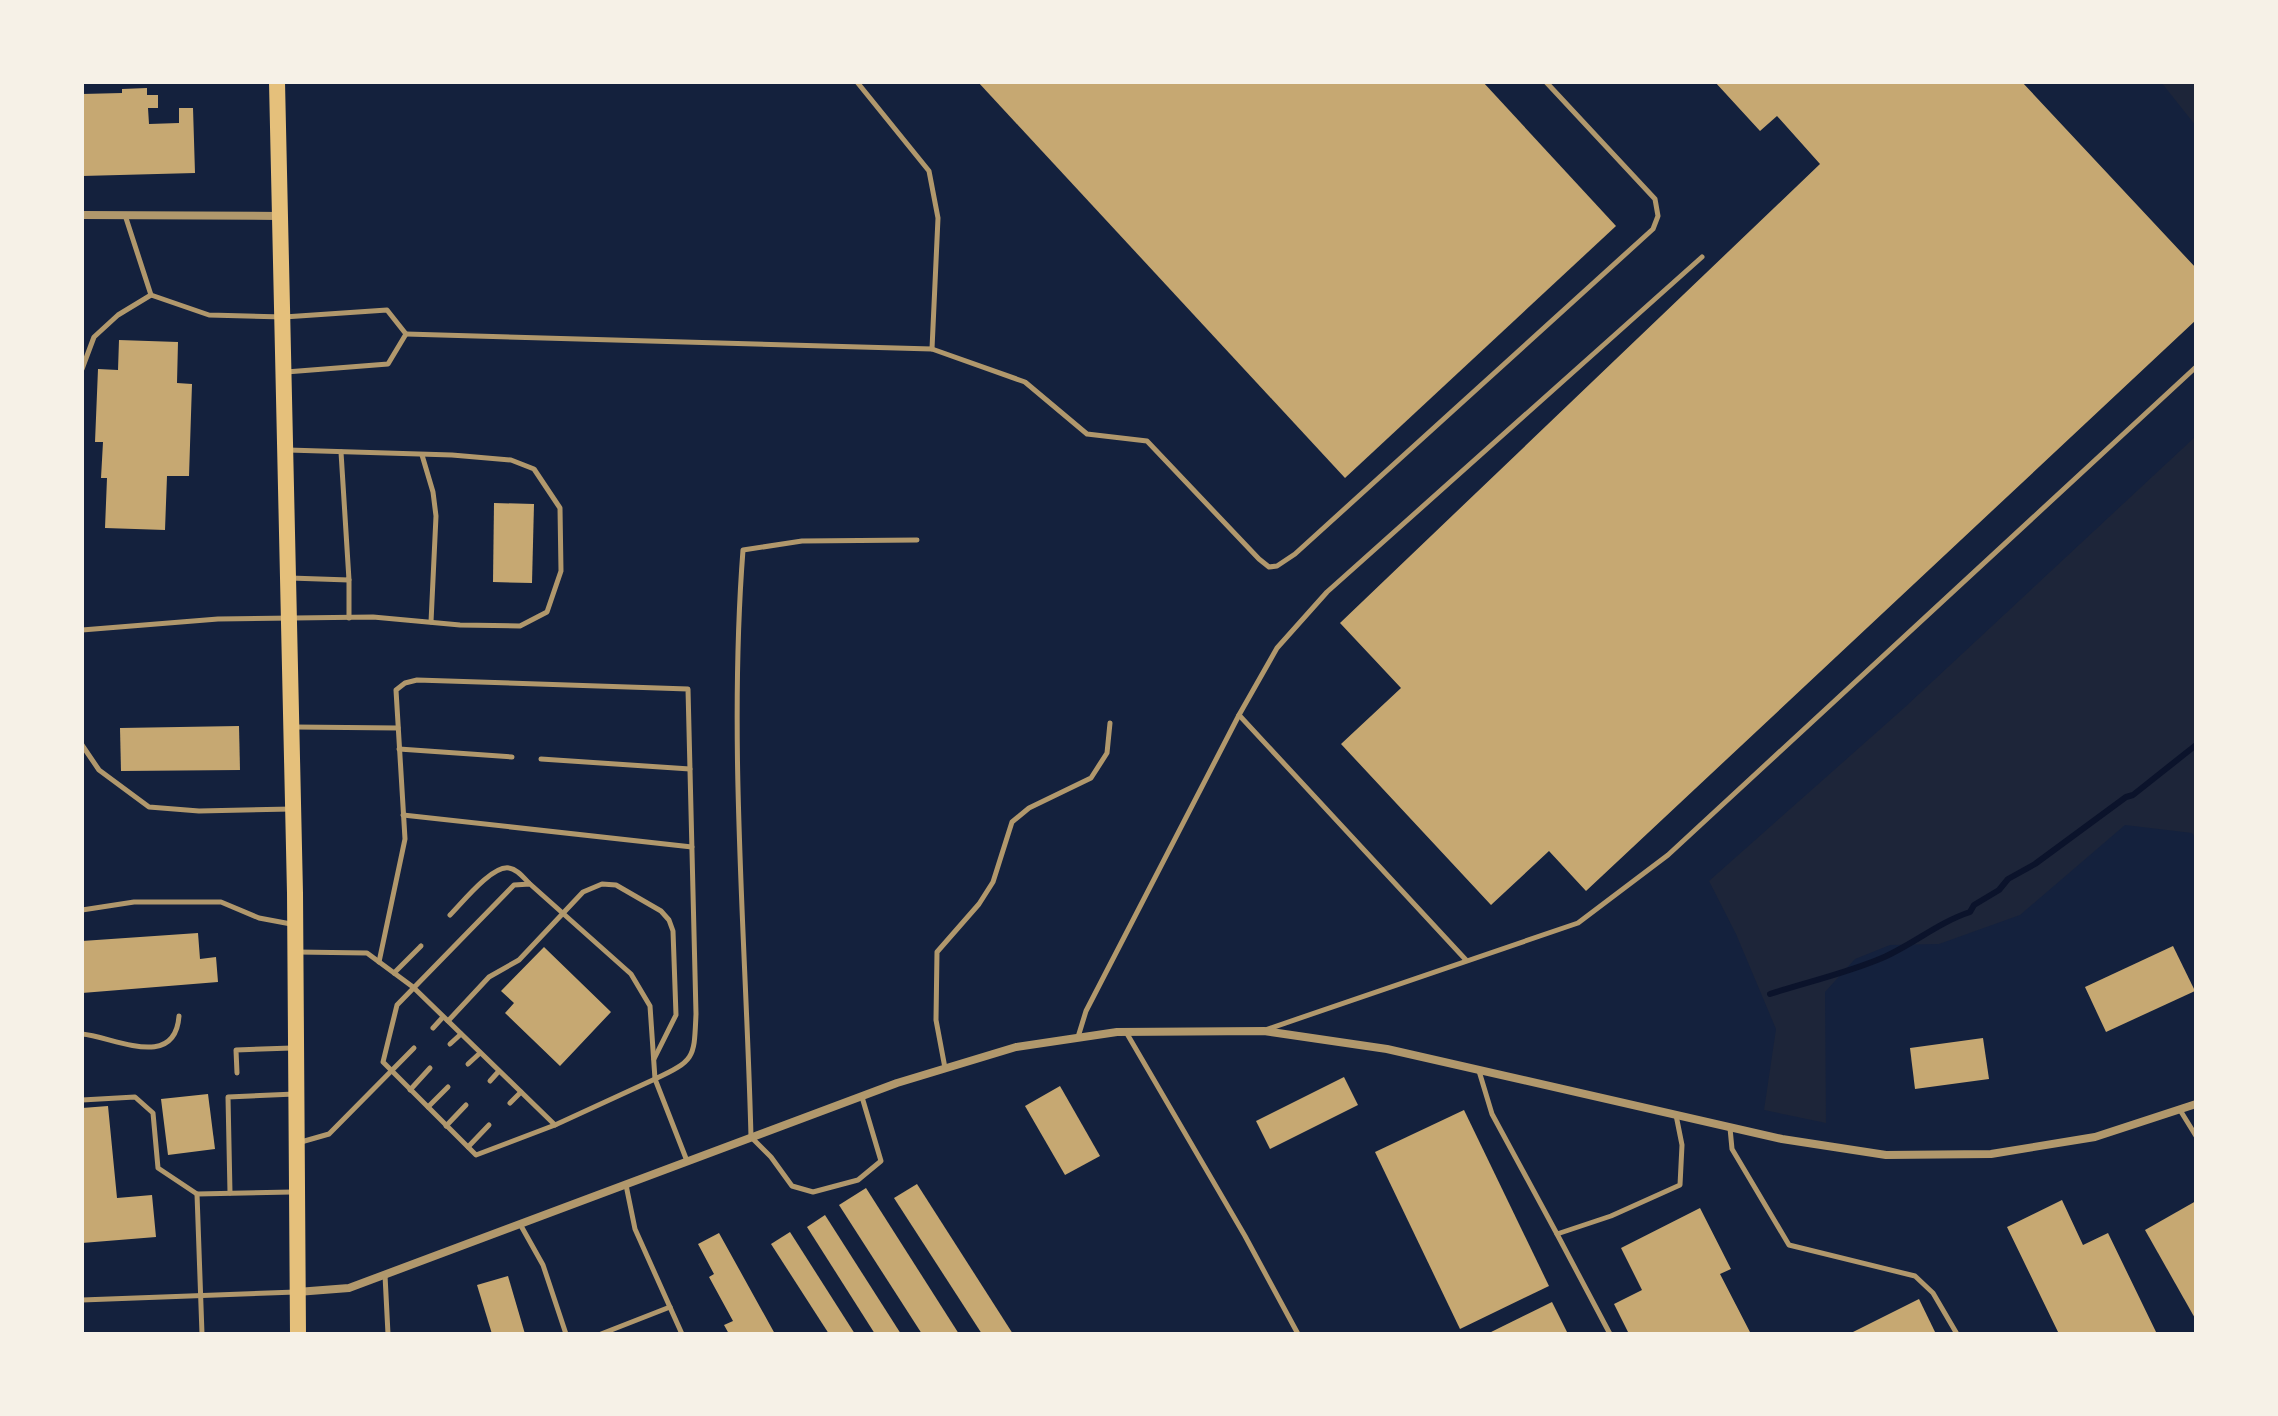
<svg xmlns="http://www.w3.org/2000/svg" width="2278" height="1416" viewBox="0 0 2278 1416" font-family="'Archivo Narrow',sans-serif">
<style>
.green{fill:#1d2539}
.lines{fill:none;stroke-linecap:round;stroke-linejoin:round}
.stream{stroke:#0b132b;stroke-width:6}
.building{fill:#c6a872}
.service{stroke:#b1986c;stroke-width:5}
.minor{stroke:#b1986c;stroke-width:8}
.trunk{stroke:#e5c07b;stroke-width:16}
</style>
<rect width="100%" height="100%" fill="#14213d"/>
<g class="green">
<path d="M2161,82H2196V126Z"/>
<path d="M2196,436V839L2192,833L2125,825L2020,915L1939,944L1890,945L1855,959L1825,992L1826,1123L1764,1110L1776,1029L1736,934L1709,881L1904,708Z"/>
</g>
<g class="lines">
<path class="stream" d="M1770,994C1807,982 1847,973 1882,958C1912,945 1939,922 1970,912L1974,905L1999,890L2008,879L2035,864L2126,797L2133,795L2196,745"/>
</g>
<g class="building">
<path d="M978,82H1483L1616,226L1345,478Z"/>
<path d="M1715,82H2022L2196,268V320L1586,891L1549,851L1491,905L1341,744L1401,688L1340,623L1820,164L1777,116L1760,131Z"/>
<path d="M147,88V95H158V108H148L149,124L179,123V108H193L195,173L82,176V94L122,93V89Z"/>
<path d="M119,340L178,342L177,383L192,384L189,476H167L165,530L105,528L107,478H101L103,442H95L98,369L118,370Z"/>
<path d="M494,503L534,504L532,583L493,582Z"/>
<path d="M239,726L240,770L121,771L120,728Z"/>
<path d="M198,933L200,959L216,957L218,982L82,993V941Z"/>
<path d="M2173,946L2195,991L2106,1032L2085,987Z"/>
<path d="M544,947L611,1012L560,1066L505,1013L514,1003L501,991Z"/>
<path d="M1983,1038L1989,1079L1915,1089L1910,1048Z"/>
<path d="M1344,1077L1358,1105L1270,1149L1256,1121Z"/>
<path d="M1060,1086L1100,1156L1065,1175L1025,1106Z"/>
<path d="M208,1094L215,1149L168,1155L161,1099Z"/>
<path d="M108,1106L117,1198L152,1195L156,1237L82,1243V1108Z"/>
<path d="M1464,1110L1549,1286L1460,1329L1375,1152Z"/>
<path d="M917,1184L1013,1334H982L894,1198Z"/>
<path d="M866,1188L959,1334H922L839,1205Z"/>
<path d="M2062,1200L2083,1245L2108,1233L2157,1334H2059L2007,1227Z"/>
<path d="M2196,1201V1320L2145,1230Z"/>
<path d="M1700,1208L1731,1269L1720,1274L1751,1334H1629L1614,1304L1642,1290L1621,1248Z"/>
<path d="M825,1215L901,1334H875L807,1227Z"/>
<path d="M790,1232L855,1334H829L771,1244Z"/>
<path d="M719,1233L775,1334H729L724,1325L733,1321L709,1277L714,1274L698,1244Z"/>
<path d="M508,1276L525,1334H492L477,1285Z"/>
<path d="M1919,1299L1936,1334H1849Z"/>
<path d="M1552,1302L1568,1334H1487Z"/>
</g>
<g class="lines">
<g class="service">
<path d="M125,215L151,295L209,315L284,317L387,310L406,334L388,364L286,372"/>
<path d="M406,334L932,349L938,218L929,171L857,82"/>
<path d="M932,349L1025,382L1087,434L1147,441L1259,559L1269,567L1277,566L1295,554L1653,229L1658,216L1655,199L1546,82"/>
<path d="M82,369L94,337L118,315L151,295"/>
<path d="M422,455L433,492L436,516L431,622"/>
<path d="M290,578L349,580L341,452"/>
<path d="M349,580V618"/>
<path d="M82,630L218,619L373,617L460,625L520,626L547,612L561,571L560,508L534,469L511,460L452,455L288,450"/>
<path d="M1239,715L1466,960"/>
<path d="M295,727L398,728"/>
<path d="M82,745L99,770L149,807L199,811L292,809"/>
<path d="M399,749L512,757"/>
<path d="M541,759L690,769"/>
<path d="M403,815L692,847"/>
<path d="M82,910L134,902H221L259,918L291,924"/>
<path d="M450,915C462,903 492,865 509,868C517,869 523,877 529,883"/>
<path d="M297,952L367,953L413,987L555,1125L655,1079L687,1161"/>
<path d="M379,962L405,839L396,690L405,683L417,680L688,689L696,1014C694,1057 696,1060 655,1079L650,1006L631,974L530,884L514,885L397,1005L383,1062L476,1155L555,1125"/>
<path d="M394,973L421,946"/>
<path d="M448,1021L489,977L519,960L583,892L602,884L616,885L661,911L669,920L673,931L676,1015L654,1059"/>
<path d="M433,1028L443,1017"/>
<path d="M1265,1030L1578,923L1668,855L2196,367"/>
<path d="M1126,1032L1245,1236L1298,1334"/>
<path d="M82,1034C114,1037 175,1071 179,1016"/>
<path d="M1078,1037L1086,1011L1239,715L1277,648L1327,592L1702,257"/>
<path d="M450,1044L461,1034"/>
<path d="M468,1064L480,1053"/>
<path d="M945,1068L936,1020L937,952L979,904L993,882L1012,822L1029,808L1091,778L1107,753L1110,723"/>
<path d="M1479,1071L1492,1114L1557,1234L1611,1216L1680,1185L1682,1145L1676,1115"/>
<path d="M237,1073L236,1050L292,1048"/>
<path d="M490,1081L499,1071"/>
<path d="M410,1090L430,1068"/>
<path d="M862,1097L881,1161L858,1180L813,1192L792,1186L771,1157L751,1137C746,942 728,745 743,550L802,541L917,540"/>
<path d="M82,1100L135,1097L153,1113L158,1168L197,1194"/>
<path d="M510,1103L521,1092"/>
<path d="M428,1107L448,1087"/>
<path d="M2180,1110L2196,1136"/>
<path d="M446,1126L466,1105"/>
<path d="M1730,1128L1732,1149L1789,1245L1915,1276L1933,1293L1957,1334"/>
<path d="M301,1142L329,1134L414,1048"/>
<path d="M468,1147L489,1125"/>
<path d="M626,1185L635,1229L682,1334"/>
<path d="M230,1193L228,1097L295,1094"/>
<path d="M520,1224L543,1265L566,1334"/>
<path d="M1557,1234L1610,1334"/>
<path d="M385,1275L388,1334"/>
<path d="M82,1300L296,1292"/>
<path d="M202,1334L197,1194L292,1192"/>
<path d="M601,1334L670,1307"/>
</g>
<g class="minor">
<path d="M82,215L281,216"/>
<path d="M297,1292L349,1288L897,1083L1016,1047L1117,1032L1264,1031L1387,1049L1782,1139L1886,1155L1991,1154L2095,1137L2196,1104"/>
</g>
<path class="trunk" d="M277,82L295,893L298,1334"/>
</g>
<rect width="2278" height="1416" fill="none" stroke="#f6f1e7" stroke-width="168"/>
</svg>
